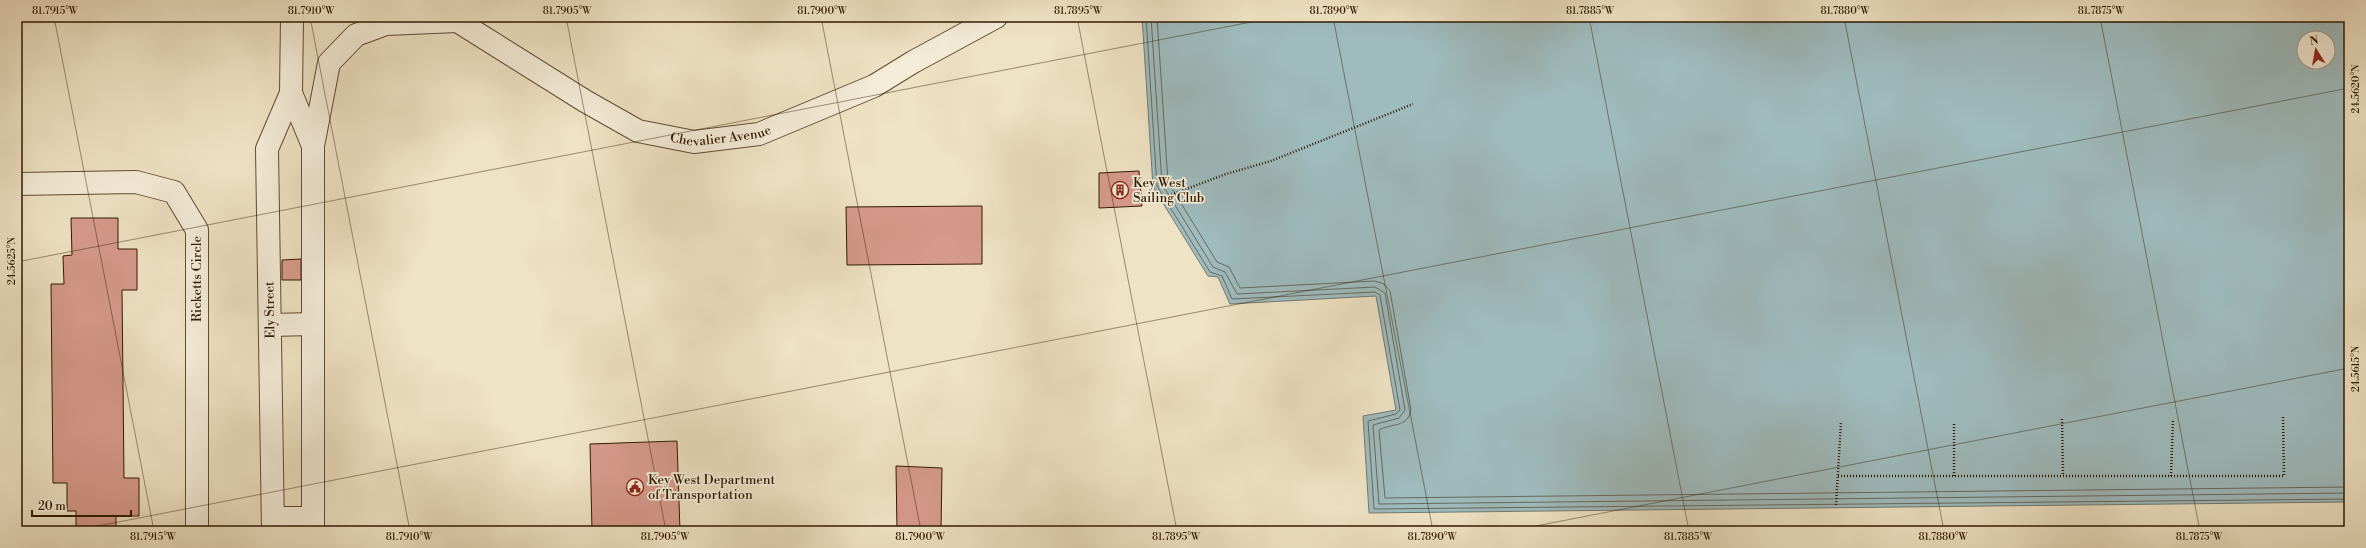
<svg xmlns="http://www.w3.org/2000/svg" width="2366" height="548" viewBox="0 0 2366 548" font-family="'Libre Bodoni',serif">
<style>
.water{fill:#9ebbbe;stroke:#727b72;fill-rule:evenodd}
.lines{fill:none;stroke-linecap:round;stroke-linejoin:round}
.shore{stroke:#666a5f;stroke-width:1}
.building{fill:#d69a8c;stroke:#2f1a00}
.minor-casing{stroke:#5f4c31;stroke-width:24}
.path{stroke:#2f1a00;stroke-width:2.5;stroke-dasharray:1 2;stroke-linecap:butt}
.minor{stroke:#f5edd9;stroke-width:22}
.ticks{fill:none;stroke:#2f1a00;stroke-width:1;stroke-opacity:0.45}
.labels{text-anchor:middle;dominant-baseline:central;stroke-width:3.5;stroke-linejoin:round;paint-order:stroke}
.street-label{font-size:13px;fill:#2f1a00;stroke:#f5edd9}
.poi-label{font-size:13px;fill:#2f1a00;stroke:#f5edd9;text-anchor:start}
.neatline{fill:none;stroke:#2f1a00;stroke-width:1.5}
.ticks-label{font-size:10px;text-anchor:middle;fill:#2f1a00}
</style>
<rect width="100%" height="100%" fill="#efe3c5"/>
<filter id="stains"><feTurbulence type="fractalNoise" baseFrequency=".005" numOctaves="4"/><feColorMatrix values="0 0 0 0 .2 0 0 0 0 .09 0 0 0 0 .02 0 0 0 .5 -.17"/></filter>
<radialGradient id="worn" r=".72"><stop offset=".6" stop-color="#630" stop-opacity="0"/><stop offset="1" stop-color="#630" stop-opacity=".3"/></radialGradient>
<path class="water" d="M1142,17H2349V502L1369,513L1363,416L1396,410L1376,296L1230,304L1218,277L1208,276L1153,187ZM2304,38H2328V62H2304Z"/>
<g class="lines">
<g class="shore">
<path d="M1146,17L1157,186L1210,272L1222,276L1232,299L1375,292L1380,295L1400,410L1396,414L1368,421L1374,509L2349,499"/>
<path d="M1151,17L1162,184L1213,267L1225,272L1237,294L1375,287L1385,293L1405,410L1399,418L1373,425L1379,504L2349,493"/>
<path d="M1157,17L1168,182L1217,262L1229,267L1240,288L1375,281L1384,284L1390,291L1411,410C1408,428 1391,423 1379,430L1385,498L2349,487"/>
</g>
</g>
<g class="building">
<path d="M1139,171L1142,206L1099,208V173Z"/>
<path d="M982,206V264L847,265L846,207Z"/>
<path d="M71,218H118V249H137V290H122L124,478H139V516H116V531H76V511H67V483H53L51,284H64L63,256L72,255Z"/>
<path d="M301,259V280H282V260Z"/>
<path d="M677,441L680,531H592L590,444Z"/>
<path d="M896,466L942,468L941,531H897Z"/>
<path d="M1184,526L1206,531H1183Z"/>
<path d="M1619,527L1618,531H1532V528Z"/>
</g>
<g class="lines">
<g class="minor-casing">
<g id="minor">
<path id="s1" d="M451,17L585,101L638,131L694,142L759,134L874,86L913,62L996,17"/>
<path d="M291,93L313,146V531"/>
<path d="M313,146L329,63L356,35L386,24L457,21"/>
<path d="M17,184L136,182L174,192L197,230V531"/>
<path d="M271,325L313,324"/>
<path d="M273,518H313"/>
<path d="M273,531L267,149L291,93L292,17"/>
</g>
</g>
<g class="path">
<path d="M1160,199L1226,174L1271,161L1413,104"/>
<path d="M2062,419L2063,476"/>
<path d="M1838,476H2284L2283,417"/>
<path d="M1954,476V422"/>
<path d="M2171,476L2173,420"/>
<path d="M1836,505L1841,422"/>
</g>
<use href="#minor" class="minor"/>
</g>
<path class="ticks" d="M54,17L154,531M310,17L410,531M566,17L666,531M821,17L921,531M1077,17L1177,531M1333,17L1433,531M1589,17L1689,531M1844,17L1944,531M2100,17L2200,531M17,262L1277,17M72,531L2349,88M1510,531L2349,368"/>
<defs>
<g id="building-ring" transform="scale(0.9)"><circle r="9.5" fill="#f5edd9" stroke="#8f2418" stroke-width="1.5"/><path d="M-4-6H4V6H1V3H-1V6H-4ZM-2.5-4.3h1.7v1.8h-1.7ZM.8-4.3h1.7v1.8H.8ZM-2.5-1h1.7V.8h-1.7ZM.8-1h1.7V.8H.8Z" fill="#8f2418"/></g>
<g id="civic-ring" transform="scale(0.9)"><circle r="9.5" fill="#f5edd9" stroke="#8f2418" stroke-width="1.5"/><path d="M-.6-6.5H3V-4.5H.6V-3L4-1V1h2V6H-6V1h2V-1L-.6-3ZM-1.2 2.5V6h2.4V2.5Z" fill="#8f2418"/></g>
</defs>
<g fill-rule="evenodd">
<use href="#building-ring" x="1120" y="190"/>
<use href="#civic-ring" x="635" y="487"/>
</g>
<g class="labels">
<g class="street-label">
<text stroke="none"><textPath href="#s1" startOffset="303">Chevalier Avenue</textPath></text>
<text transform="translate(197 279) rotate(-90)">Ricketts Circle</text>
<text transform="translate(270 310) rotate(-91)">Ely Street</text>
</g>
<g class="poi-label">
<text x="1133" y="183">Key West<tspan x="1133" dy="15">Sailing Club</tspan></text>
<text x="648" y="480">Key West Department<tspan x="648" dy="15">of Transportation</tspan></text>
</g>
</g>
<rect width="2366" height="548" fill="none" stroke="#efe3c5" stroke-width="44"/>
<g transform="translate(2316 50) rotate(349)"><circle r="19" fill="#f5edd9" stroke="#a69982"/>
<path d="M0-3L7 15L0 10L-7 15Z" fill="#8f2418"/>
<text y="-6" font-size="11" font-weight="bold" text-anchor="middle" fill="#2f1a00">N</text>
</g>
<path d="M32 510v6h99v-6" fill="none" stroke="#2f1a00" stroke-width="2"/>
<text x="38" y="510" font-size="12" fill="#2f1a00" stroke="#f5edd9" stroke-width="3" paint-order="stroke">20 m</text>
<rect x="22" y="22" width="2322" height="504" class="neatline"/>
<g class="ticks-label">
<text x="55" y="14">81.7915°W</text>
<text x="311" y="14">81.7910°W</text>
<text x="567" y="14">81.7905°W</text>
<text x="822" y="14">81.7900°W</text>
<text x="1078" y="14">81.7895°W</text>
<text x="1334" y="14">81.7890°W</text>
<text x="1590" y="14">81.7885°W</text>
<text x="1845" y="14">81.7880°W</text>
<text x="2101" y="14">81.7875°W</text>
<text transform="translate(2355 89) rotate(-90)" y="4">24.5620°N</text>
<text transform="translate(11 261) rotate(-90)" y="4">24.5625°N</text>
<text transform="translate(2355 369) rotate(-90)" y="4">24.5615°N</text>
<text x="153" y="540">81.7915°W</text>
<text x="409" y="540">81.7910°W</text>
<text x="665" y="540">81.7905°W</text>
<text x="920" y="540">81.7900°W</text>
<text x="1176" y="540">81.7895°W</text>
<text x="1432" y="540">81.7890°W</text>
<text x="1688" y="540">81.7885°W</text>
<text x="1943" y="540">81.7880°W</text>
<text x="2199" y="540">81.7875°W</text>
</g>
<rect width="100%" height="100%" filter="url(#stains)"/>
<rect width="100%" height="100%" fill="url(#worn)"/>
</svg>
